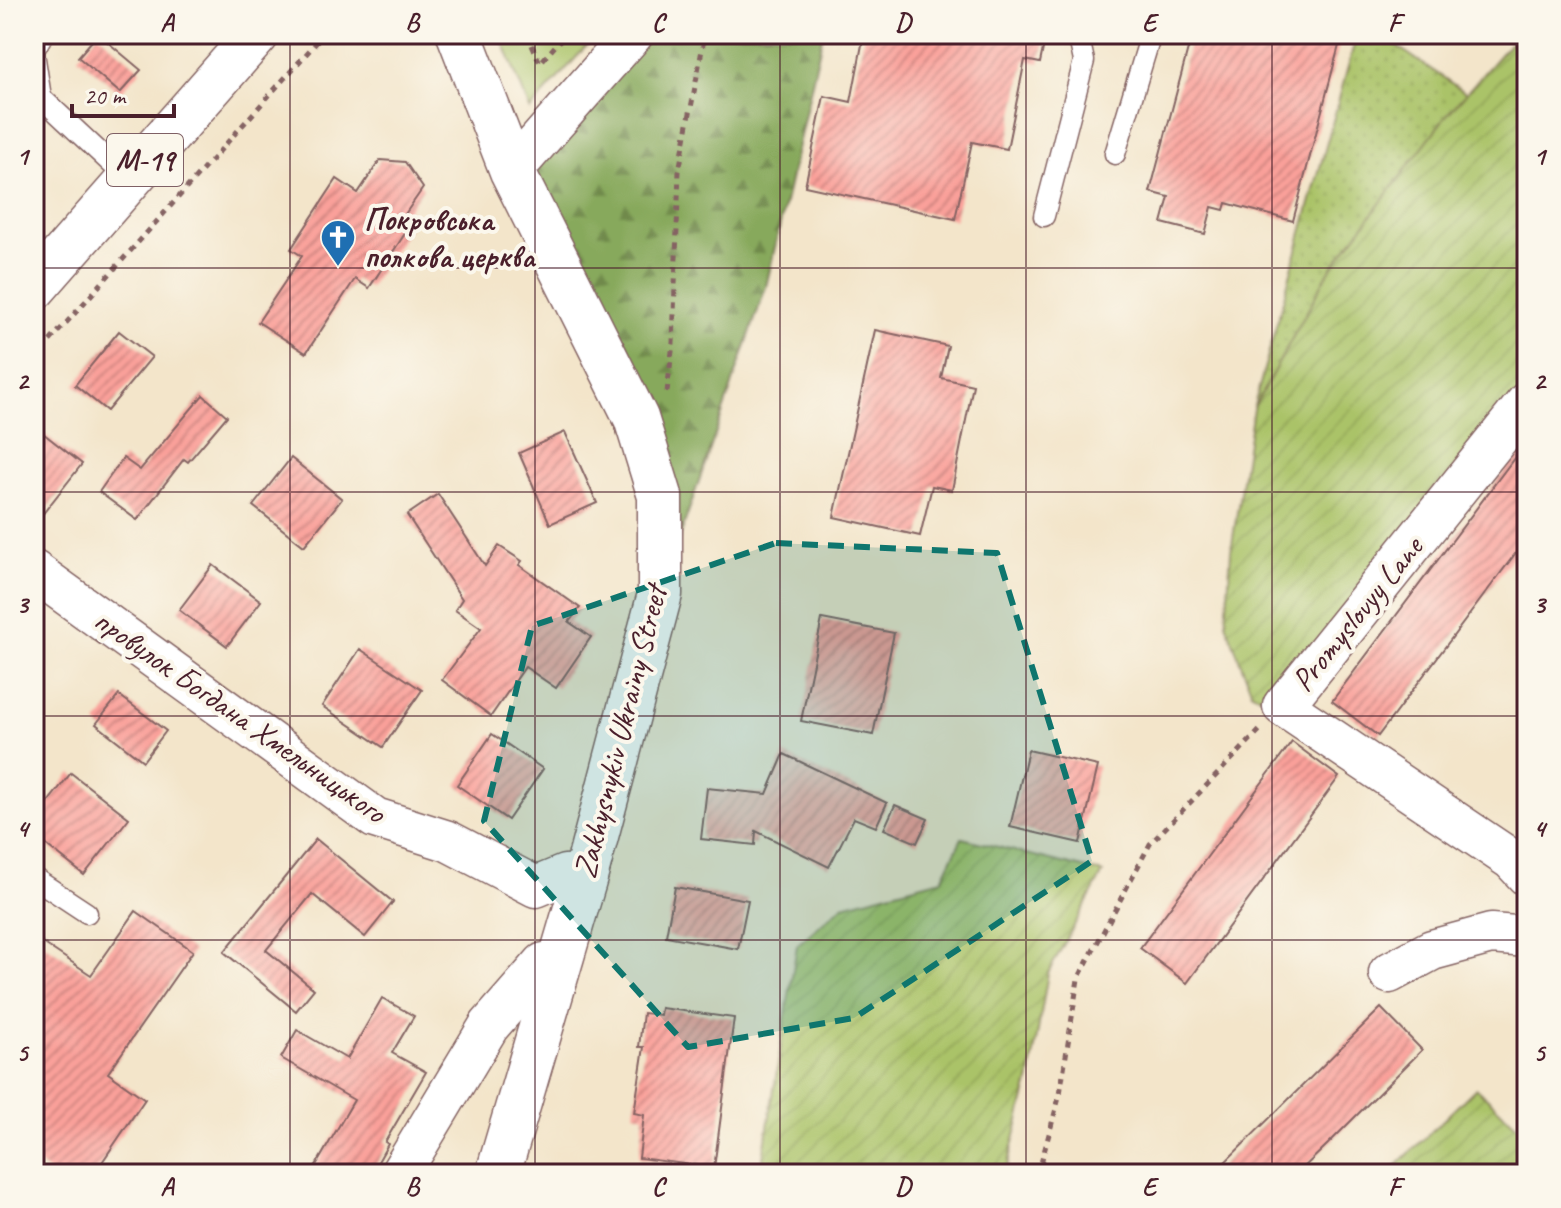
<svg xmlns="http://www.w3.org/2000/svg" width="1561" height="1208" viewBox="0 0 1561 1208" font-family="Caveat,sans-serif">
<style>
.grass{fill:url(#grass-dots);stroke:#7a714a;stroke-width:2}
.forest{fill:url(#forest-firs);stroke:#686444;stroke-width:2}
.park{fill:#aac368;stroke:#7a714a;stroke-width:2}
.garden{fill:url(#garden-furrows);stroke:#7a714a;stroke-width:2}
.building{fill:url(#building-hatch)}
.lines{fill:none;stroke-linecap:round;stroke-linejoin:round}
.service-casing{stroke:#856463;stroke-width:23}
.minor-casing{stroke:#856463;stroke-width:43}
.tertiary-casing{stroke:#856463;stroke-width:47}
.trunk-casing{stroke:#856463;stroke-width:47}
.path{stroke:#856463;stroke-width:5;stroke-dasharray:6 6;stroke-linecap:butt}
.service{stroke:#fff;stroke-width:20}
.minor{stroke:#fff;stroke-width:40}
.tertiary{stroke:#fff;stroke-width:44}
.trunk{stroke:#fff;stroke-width:44}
.marked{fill:#0f766e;fill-opacity:0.2;stroke:#0f766e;stroke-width:6;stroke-dasharray:16 10;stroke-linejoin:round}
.grid{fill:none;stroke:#4a1f2b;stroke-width:2;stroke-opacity:0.55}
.labels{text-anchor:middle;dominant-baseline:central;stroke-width:8;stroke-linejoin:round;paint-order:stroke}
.shield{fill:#fbf7ec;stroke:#7f6065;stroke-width:2}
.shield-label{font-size:30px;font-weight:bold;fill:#4a1f2b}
.poi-label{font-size:32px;font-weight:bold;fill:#4a1f2b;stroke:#fbf7ec;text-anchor:start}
.street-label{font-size:32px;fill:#4a1f2b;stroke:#fbf7ec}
.neatline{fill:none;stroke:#4a1f2b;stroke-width:3}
.grid-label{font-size:26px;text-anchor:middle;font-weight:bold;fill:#4a1f2b}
</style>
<defs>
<pattern id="grass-dots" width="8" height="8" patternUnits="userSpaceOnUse" patternTransform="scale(2)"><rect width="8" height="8" fill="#aac368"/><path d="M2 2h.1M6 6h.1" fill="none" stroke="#94a75a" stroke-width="1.8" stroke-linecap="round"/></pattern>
<pattern id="forest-firs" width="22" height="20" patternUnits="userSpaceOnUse" patternTransform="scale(2)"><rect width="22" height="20" fill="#87a95c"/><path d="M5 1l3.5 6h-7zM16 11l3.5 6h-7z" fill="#70894c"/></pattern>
<pattern id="garden-furrows" width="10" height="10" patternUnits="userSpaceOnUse" patternTransform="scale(2)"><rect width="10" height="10" fill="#aac368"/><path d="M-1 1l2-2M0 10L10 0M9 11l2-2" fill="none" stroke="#94a75a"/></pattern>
<pattern id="building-hatch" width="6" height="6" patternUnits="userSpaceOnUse" patternTransform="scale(2)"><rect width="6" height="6" fill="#faa09a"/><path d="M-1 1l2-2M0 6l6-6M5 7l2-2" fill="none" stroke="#cc827e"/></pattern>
</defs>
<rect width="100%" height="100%" fill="#fbf7ec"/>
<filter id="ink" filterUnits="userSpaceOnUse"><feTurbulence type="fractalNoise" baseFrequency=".0125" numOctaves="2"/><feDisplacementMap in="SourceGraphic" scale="16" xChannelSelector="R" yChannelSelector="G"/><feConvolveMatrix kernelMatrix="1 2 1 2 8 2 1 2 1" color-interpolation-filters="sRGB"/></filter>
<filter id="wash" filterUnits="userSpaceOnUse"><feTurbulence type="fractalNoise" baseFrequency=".006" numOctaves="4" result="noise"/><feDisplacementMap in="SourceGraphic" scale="32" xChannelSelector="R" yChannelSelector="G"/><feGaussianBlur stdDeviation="1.8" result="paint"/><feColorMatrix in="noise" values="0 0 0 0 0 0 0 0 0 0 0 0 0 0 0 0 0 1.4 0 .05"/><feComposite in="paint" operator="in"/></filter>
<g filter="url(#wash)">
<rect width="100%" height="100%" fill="#f3e5ca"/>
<path class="grass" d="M1357,34H1379L1466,93L1330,270L1253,409Z"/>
<path class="forest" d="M633,34H823L766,287L660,594V496L512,171Z"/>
<path class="park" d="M500,34H597L530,110Z"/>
<g class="garden">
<path d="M1518,34H1527V402L1283,706L1252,693L1226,623L1231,551L1253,409L1330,270L1446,116Z"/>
<path d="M962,838L1103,873L1048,973L1029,1082L1005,1174H767L761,1171L797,945L843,905L942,879Z"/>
<path d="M1476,1088L1527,1135V1174H1388Z"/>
</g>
<g id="blocks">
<g class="building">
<path d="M98,34L141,70L120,93L78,57Z"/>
<path d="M864,34H1046L1040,63L1025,60L1007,149L972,142L955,219L805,186L824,96L851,102Z"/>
<path d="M1192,34H1342L1293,221L1226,203L1224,210L1212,207L1205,234L1162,223L1169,197L1150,192Z"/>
<path d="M380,160L405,162L423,188L401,220L410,226L369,288L355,279L306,353L258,322L302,256L291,249L337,179L358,193Z"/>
<path d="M875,330L948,346L941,378L973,385L952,490L932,486L920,536L834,517Z"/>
<path d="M119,331L152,357L107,411L75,385Z"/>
<path d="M203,395L227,416L188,462L184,459L137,520L99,492L123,458L140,470Z"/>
<path d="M34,426L82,464L34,525Z"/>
<path d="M565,432L597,503L550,524L519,453Z"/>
<path d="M1527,441V538L1378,736L1332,701Z"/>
<path d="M291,458L342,499L304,546L253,506Z"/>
<path d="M438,494L485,566L499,546L522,561L519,565L580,608L569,622L591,637L556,688L525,667L491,716L442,680L481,628L455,610L462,599L407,515Z"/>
<path d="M213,565L261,601L227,646L179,610Z"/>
<path d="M822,619L894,633L873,735L801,721Z"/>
<path d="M360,649L422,690L383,747L322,706Z"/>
<path d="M119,695L166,731L143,761L96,724Z"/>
<path d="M492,734L543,769L508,820L457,785Z"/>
<path d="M1292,742L1339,777L1187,983L1140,948Z"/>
<path d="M1028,750L1098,766L1080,843L1010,827Z"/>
<path d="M784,754L887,803L876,827L854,818L829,867L756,831L755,845L701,839L707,788L767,794Z"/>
<path d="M71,773L129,818L84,875L34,835V820Z"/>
<path d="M895,805L928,819L917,843L884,829Z"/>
<path d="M316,839L393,902L365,937L312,894L266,950L314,989L296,1011L224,952Z"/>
<path d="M675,887L748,900L738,949L666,936Z"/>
<path d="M136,911L193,951L108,1073L145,1099L94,1174H52L34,1161V937L91,975Z"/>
<path d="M382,998L414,1016L392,1053L426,1072L385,1142L388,1144L371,1174H311L354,1100L281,1058L297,1030L347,1059Z"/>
<path d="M661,1008L734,1018L714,1168L639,1158L644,1115L634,1113L644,1047H639L643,1013L660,1015Z"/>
<path d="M1381,1008L1422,1050L1328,1144L1297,1174H1213Z"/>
</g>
</g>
</g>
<g filter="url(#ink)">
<use href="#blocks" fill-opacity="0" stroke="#856463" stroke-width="2"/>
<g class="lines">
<g class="service-casing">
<g id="service">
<path d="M34,50L43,34"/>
<path d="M34,53L41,97"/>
<path d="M34,91L128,179"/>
<path d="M1115,154L1151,34"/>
<path d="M1044,216L1084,61L1078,34"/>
<path d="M34,878L87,913"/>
</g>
</g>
<g class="minor-casing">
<g id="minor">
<path d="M512,171L633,34"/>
<path d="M1527,402L1283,706L1512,860L1527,876"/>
<path d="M34,571L375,818L448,841L536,887L565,875L586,874"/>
<path d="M1389,973L1432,950L1491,934L1527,937"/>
<path d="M400,1174L489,1026L544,963L560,961"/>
</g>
</g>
<g class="tertiary-casing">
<path id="tertiary" d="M459,34L512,171L636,418L660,496V594L586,874L498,1174"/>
</g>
<g class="trunk-casing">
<path id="trunk" d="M34,288L257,34"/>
</g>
<g class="path">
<path d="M527,34L540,63L566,34"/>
<path d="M34,359L324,34"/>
<path d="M667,392L673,343L679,171L705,34"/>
<path d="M1038,1174L1060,1094L1078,979L1150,844L1260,730"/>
</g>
<use href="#service" class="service"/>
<use href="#minor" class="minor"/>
<use href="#tertiary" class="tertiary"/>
<use href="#trunk" class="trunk"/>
</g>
</g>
<path class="marked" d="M776,543L997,553L1092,861L854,1018L688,1047L484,821L532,626Z"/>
<path class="grid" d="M290,34V1174M535,34V1174M780,34V1174M1026,34V1174M1272,34V1174M34,268H1527M34,492H1527M34,716H1527M34,940H1527"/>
<defs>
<g id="church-pin" transform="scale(1.8)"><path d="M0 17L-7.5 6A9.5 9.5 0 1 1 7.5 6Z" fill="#1f6fb2" stroke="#fbf7ec"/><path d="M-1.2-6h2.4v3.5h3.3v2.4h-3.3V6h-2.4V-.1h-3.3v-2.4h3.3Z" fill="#fff"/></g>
</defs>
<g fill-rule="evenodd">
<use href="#church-pin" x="338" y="237"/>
</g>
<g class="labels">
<rect class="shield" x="107" y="134" width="76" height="52" rx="6"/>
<g class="shield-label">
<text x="145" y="160">М-19</text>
</g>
<g class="poi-label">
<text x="364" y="219">Покровська<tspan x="364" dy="37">полкова церква</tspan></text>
</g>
<g class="street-label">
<text transform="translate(1357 614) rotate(-51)">Promyslovyy Lane</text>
<text transform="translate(240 716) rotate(35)">провулок Богдана Хмельницького</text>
<text transform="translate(620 732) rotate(-76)">Zakhysnykiv Ukrainy Street</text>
</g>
</g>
<rect width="1561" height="1208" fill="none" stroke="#fbf7ec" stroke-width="88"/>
<path d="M72 104v12h102v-12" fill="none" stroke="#4a1f2b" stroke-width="4"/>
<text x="84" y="104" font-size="24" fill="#4a1f2b" stroke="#fbf7ec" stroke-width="6" paint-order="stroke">20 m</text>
<rect x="44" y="44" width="1473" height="1120" class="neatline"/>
<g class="grid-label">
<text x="167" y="31">A</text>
<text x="412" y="31">B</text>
<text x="658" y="31">C</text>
<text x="903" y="31">D</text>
<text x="1149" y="31">E</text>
<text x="1394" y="31">F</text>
<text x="22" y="165">1</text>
<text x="1539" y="165">1</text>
<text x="22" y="389">2</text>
<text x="1539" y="389">2</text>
<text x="22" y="613">3</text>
<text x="1539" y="613">3</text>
<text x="22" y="837">4</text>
<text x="1539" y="837">4</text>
<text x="22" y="1061">5</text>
<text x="1539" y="1061">5</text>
<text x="167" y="1195">A</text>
<text x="412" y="1195">B</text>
<text x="658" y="1195">C</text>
<text x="903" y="1195">D</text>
<text x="1149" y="1195">E</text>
<text x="1394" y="1195">F</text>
</g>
</svg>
